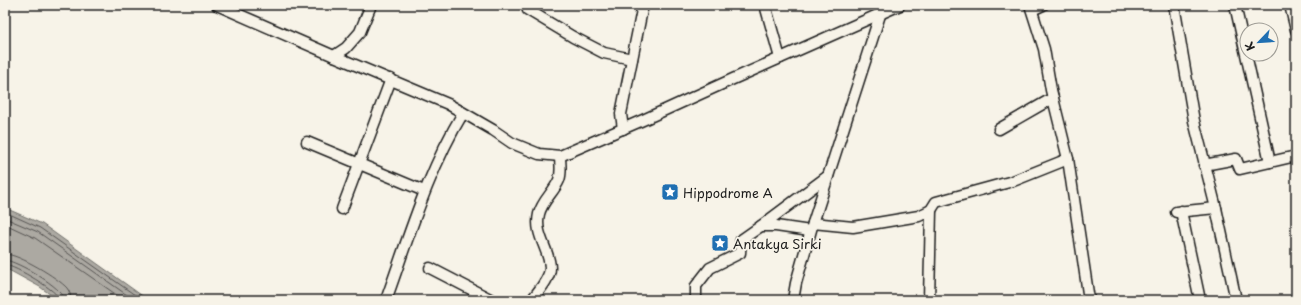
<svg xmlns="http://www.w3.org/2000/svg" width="1301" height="305" viewBox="0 0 1301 305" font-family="'Playpen Sans',sans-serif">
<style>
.water{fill:#aca9a2;stroke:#72716c}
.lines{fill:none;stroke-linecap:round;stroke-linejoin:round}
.shore{stroke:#565452;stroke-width:1}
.street-casing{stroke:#1c1c1c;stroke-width:13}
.street{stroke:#f7f3e8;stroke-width:10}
.labels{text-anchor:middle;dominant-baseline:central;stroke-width:3.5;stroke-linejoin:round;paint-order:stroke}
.poi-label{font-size:13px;fill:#1c1c1c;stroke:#f7f3e8;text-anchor:start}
</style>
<rect width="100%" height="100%" fill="#f7f3e8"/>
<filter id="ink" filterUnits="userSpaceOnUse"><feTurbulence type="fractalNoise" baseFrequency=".025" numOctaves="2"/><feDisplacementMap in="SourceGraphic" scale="8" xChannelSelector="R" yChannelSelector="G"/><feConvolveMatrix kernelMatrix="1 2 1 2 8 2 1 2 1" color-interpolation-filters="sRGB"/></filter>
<g filter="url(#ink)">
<path class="water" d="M5,208L42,224L148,300H58L40,287L5,268Z"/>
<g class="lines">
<g class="shore">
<path d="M5,212L40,228L142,300"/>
<path d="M5,218L38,232L134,300"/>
<path d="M5,224L35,238L124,300"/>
<path d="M5,254C19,254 58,278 67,288C70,292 71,296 71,300"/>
<path d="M5,260C17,261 64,288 65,300"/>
<path d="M5,265C15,266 59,291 60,300"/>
</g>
<g class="street-casing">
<g id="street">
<path d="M217,5L334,56"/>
<path d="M371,5L360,32L346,48L334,56L448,104L493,130L512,143L539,154L560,156L643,120L733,79L900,5"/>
<path d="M530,5L528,10L573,37L604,53L632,59"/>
<path d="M765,5L780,58"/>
<path d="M1030,5L1044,49L1051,90L1068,159L1089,300"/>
<path d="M1174,5L1194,121L1216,208L1236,300"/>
<path d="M1235,5L1270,162"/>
<path d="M1290,5L1296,30"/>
<path d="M1032,10L1043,5"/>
<path d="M623,129L621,114L643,5"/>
<path d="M999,129L1053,98"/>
<path d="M307,142L424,191"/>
<path d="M1204,165L1236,159L1240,169L1296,156"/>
<path d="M342,209L391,79"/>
<path d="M1181,211L1200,300"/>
<path d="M1176,212L1216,208"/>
<path d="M813,223L853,227L919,216L931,210L936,202L1013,181L1068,159"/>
<path d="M761,226L828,176"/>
<path d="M430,268L492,300"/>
<path d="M386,300C409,236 428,171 463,113"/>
<path d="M532,300C538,291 550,279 550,268C550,250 534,235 539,214C542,201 554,192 559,180C562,172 560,164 560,156"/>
<path d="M696,300V286L710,268L740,253L741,240L761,226H776L810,231"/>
<path d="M793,300L796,283L813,223L880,15"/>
<path d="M929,300L931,210"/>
</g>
</g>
<use href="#street" class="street"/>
</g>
</g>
<defs>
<g id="sight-square" transform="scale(0.9)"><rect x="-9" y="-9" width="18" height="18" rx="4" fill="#1f6fb2" stroke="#f7f3e8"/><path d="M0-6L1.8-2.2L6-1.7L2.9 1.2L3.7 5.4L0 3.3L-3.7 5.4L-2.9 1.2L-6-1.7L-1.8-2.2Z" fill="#fff"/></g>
</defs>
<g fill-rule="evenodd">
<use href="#sight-square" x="670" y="192"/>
<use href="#sight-square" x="720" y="243"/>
</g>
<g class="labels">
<g class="poi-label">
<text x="683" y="192">Hippodrome A</text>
<text x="733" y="243">Antakya Sirki</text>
</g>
</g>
<rect width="1301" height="305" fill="none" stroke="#f7f3e8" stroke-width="20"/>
<rect x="10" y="10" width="1281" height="285" fill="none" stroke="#1c1c1c" stroke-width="1.5" filter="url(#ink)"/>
<g transform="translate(1259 42) rotate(245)"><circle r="19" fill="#f7f3e8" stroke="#9f9d96"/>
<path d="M0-3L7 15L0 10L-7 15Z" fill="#1f6fb2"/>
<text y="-6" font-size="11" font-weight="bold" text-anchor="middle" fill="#1c1c1c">K</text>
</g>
</svg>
